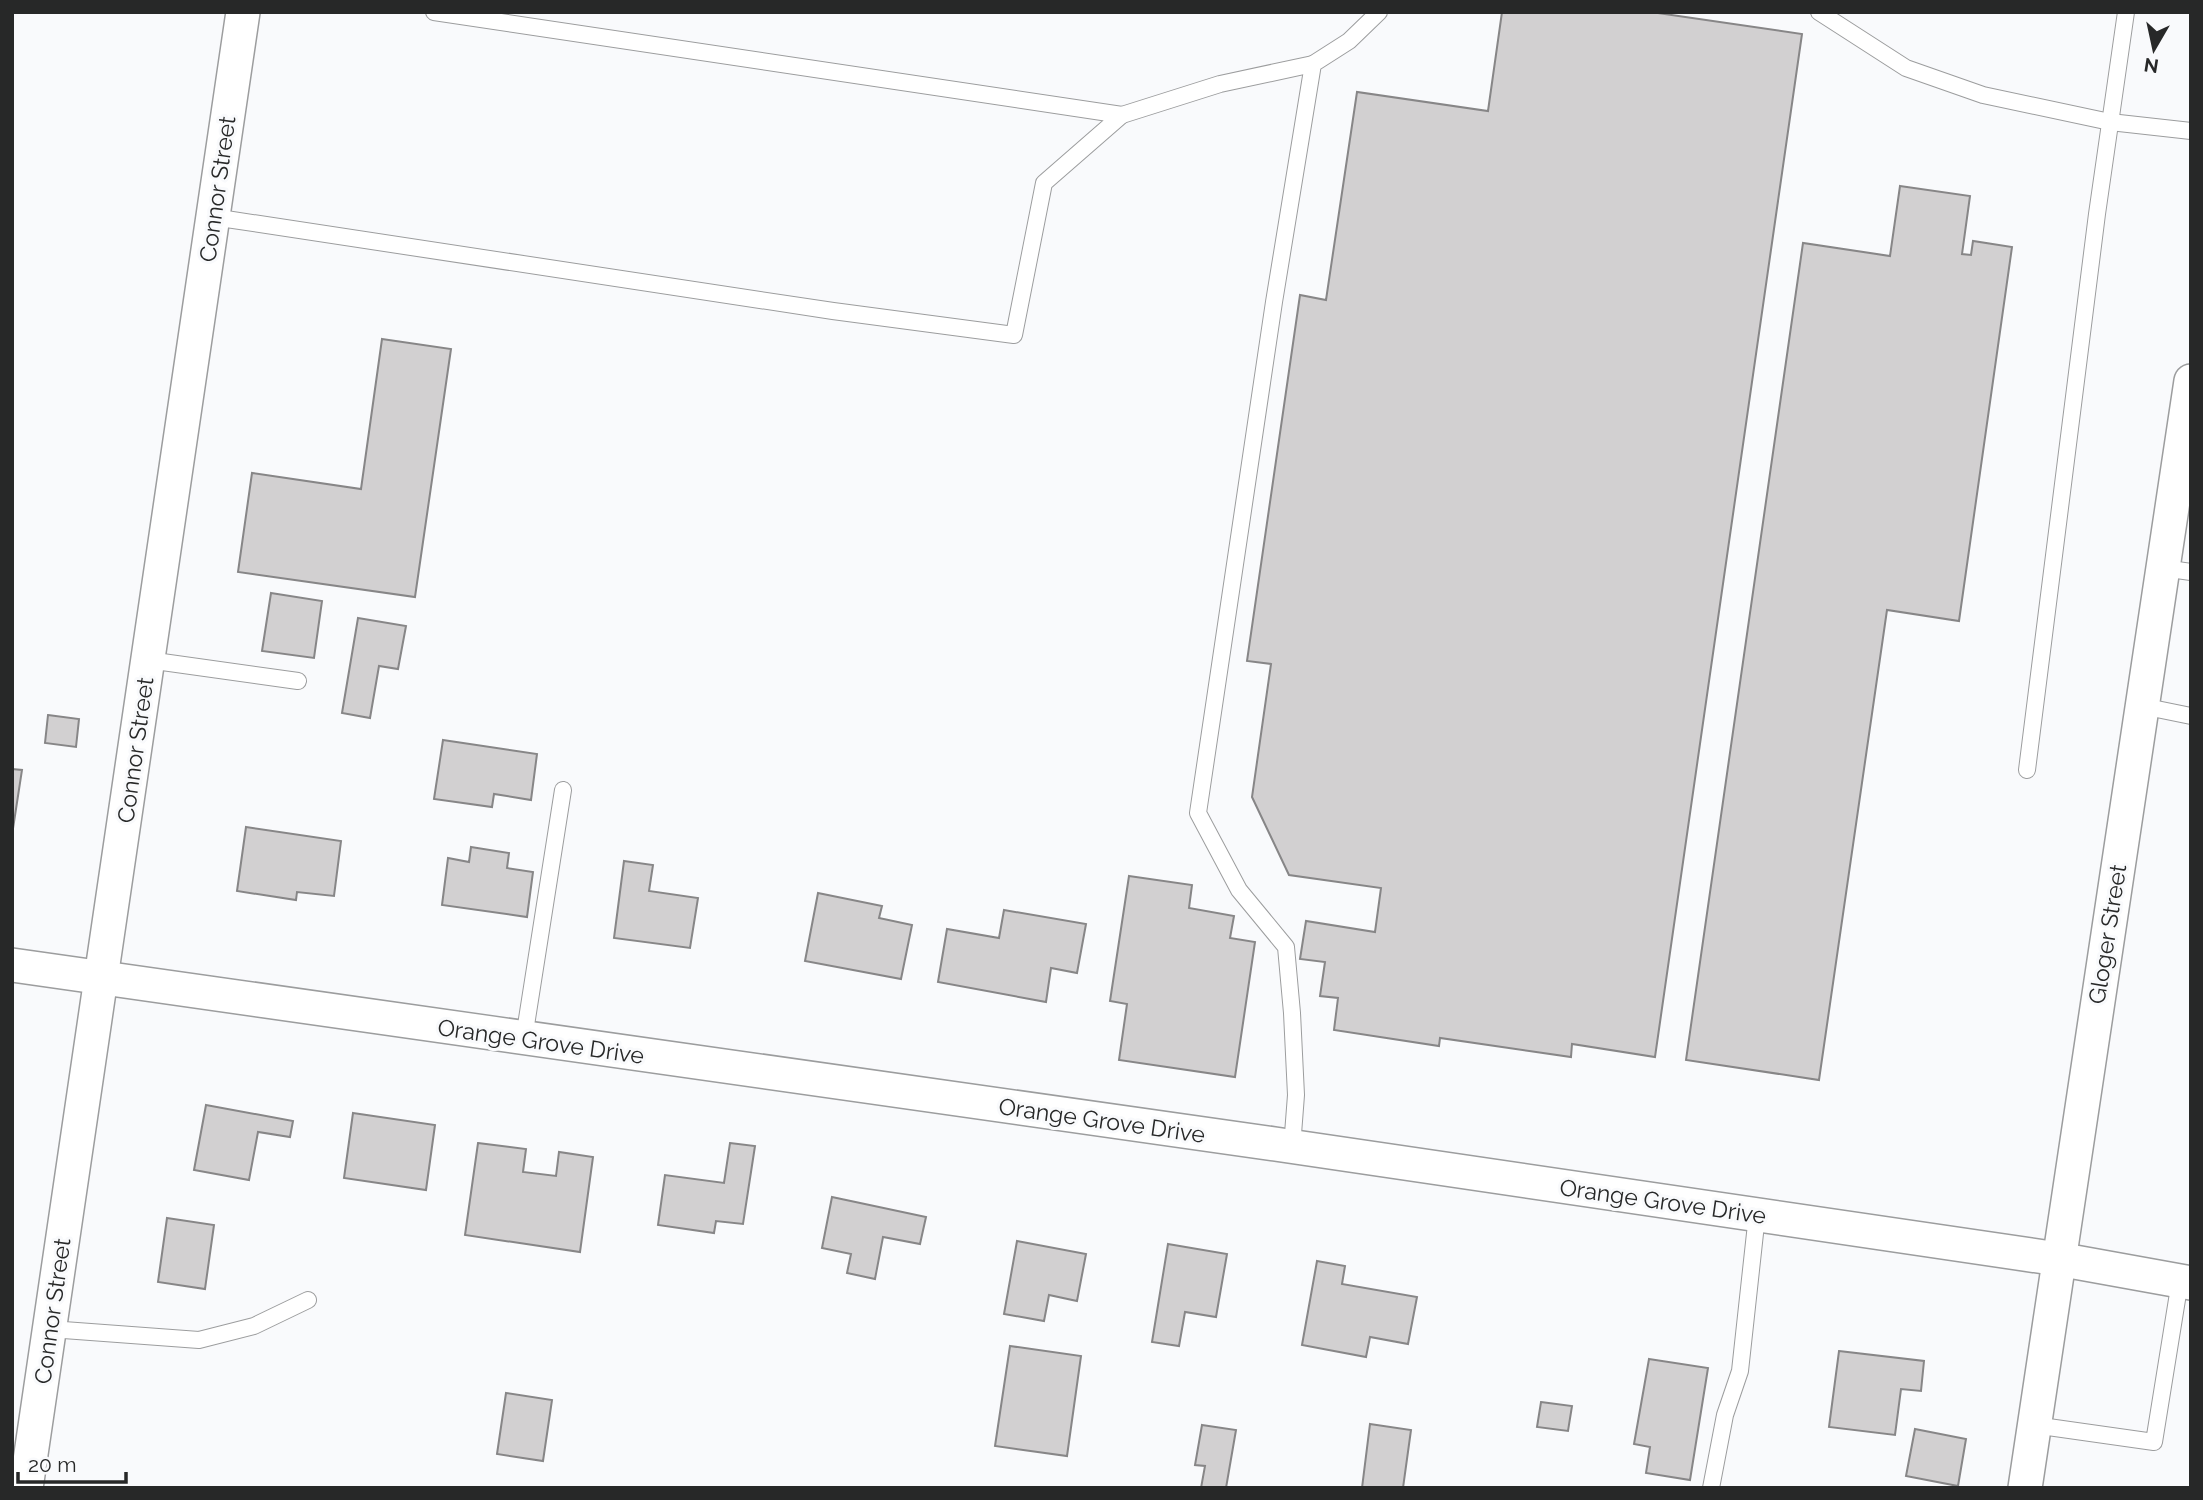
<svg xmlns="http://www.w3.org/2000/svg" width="2203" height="1500" viewBox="0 0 2203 1500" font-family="Raleway,sans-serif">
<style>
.building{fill:#d2d0d1;stroke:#878687;stroke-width:2}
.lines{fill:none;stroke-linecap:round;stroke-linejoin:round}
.service-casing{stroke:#9c9d9e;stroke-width:18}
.minor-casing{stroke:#9c9d9e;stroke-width:36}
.service{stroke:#fff;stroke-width:16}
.minor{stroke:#fff;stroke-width:33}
.labels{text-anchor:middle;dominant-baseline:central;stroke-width:6;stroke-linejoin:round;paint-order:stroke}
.street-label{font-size:23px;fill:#272828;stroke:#f9fafc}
</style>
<rect width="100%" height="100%" fill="#f9fafc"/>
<g class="building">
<path d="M1502,12H1651L1802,34L1655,1057L1572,1044L1571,1057L1440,1038L1439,1046L1334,1030L1338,998L1320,996L1325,962L1300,959L1306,921L1375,932L1381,888L1289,875L1252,797L1271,664L1247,661L1300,295L1326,300L1357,92L1488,111Z"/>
<path d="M1900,186L1970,196L1962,254L1971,255L1973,241L2012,247L1959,621L1887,610L1819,1080L1686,1060L1803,243L1890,256Z"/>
<path d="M382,339L451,349L415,597L238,572L252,473L361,489Z"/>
<path d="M271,593L322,601L314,658L262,651Z"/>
<path d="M358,618L406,626L398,669L379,666L370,718L342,713Z"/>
<path d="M48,715L79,719L76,747L45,743Z"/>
<path d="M443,740L537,754L531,800L494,794L492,807L434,799Z"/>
<path d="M12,769L22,770L12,835Z"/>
<path d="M246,827L341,841L334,896L297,892L296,900L237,891Z"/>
<path d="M471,847L509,853L507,868L533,872L527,917L442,905L448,858L469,862Z"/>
<path d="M624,861L653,865L649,891L698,898L690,948L614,938Z"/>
<path d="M1129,876L1192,885L1189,908L1234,916L1230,938L1255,942L1235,1077L1119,1060L1127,1004L1110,1001Z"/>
<path d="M818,893L882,906L879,918L912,925L901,979L805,961Z"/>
<path d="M1004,910L1086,924L1077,973L1051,968L1046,1002L938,982L947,929L999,938Z"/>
<path d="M206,1105L293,1121L290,1137L258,1132L249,1180L194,1170Z"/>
<path d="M353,1113L435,1125L426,1190L344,1178Z"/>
<path d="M478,1143L526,1149L523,1172L556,1176L559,1152L593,1157L580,1252L465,1235Z"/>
<path d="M730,1143L755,1146L743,1224L716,1221L714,1233L658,1225L665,1175L724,1183Z"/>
<path d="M832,1197L926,1217L920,1244L883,1237L875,1279L847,1273L851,1254L822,1248Z"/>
<path d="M167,1218L214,1225L205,1289L158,1282Z"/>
<path d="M1017,1241L1086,1254L1077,1301L1049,1295L1044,1321L1004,1314Z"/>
<path d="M1168,1244L1227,1254L1216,1317L1185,1312L1179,1346L1152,1342Z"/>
<path d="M1317,1261L1345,1266L1342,1284L1417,1297L1408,1344L1370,1337L1366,1357L1302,1345Z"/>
<path d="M1010,1346L1081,1356L1067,1456L995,1446Z"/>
<path d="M1839,1351L1924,1361L1921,1391L1901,1389L1895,1435L1829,1427Z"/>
<path d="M1649,1359L1708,1368L1690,1480L1646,1473L1650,1447L1634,1444Z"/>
<path d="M506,1393L552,1400L543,1461L497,1454Z"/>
<path d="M1541,1402L1572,1406L1568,1431L1537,1427Z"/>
<path d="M1370,1424L1411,1430L1403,1488H1362Z"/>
<path d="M1202,1425L1236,1430L1226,1488H1201L1205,1466L1195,1465Z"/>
<path d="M1915,1429L1966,1439L1958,1486L1906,1476Z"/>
</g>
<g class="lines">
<g class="service-casing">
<g id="service">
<path d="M1819,12L1906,68L1983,95L2110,122L2191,131"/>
<path d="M1122,115L1220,84L1313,64"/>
<path d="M213,217L833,311L1014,335L1044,183L1122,115L434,12"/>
<path d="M2163,568L2191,572"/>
<path d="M148,660L298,681"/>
<path d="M2142,706L2191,716"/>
<path d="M2027,770L2097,214L2126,12"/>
<path d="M524,1038L563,790"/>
<path d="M1292,1147L1296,1095L1292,1013L1286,947L1239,890L1198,813L1274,302L1313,64L1349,41L1379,12"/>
<path d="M50,1329L199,1340L254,1326L308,1300"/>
<path d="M2034,1425L2154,1442L2180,1281"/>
<path d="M1711,1488L1725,1415L1740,1371L1757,1215"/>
</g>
</g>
<g class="minor-casing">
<g id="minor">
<path d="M12,965L1275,1144L2058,1259L2191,1283"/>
<path d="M26,1488L243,12"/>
<path d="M2025,1488L2191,381"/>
</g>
</g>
<use href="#service" class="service"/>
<use href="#minor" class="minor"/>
</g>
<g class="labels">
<g class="street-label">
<text transform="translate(217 189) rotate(-82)">Connor Street</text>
<text transform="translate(135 750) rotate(-82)">Connor Street</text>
<text transform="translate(2107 934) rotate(-81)">Gloger Street</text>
<text transform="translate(541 1041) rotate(8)">Orange Grove Drive</text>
<text transform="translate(1102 1120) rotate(8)">Orange Grove Drive</text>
<text transform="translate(1663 1201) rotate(8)">Orange Grove Drive</text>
<text transform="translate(52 1311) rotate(-82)">Connor Street</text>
</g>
</g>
<rect width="2203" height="1500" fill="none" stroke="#272828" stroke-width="28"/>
<g transform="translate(2154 49) rotate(189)" stroke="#f9fafc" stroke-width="5" paint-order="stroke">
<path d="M0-5L12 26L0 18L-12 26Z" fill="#272828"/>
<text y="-10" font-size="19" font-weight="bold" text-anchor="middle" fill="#272828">N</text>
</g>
<path d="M18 1472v10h108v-10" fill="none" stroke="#272828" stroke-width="3.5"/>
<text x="28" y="1472" font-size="21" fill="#272828" stroke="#f9fafc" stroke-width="5" paint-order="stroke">20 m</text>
</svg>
